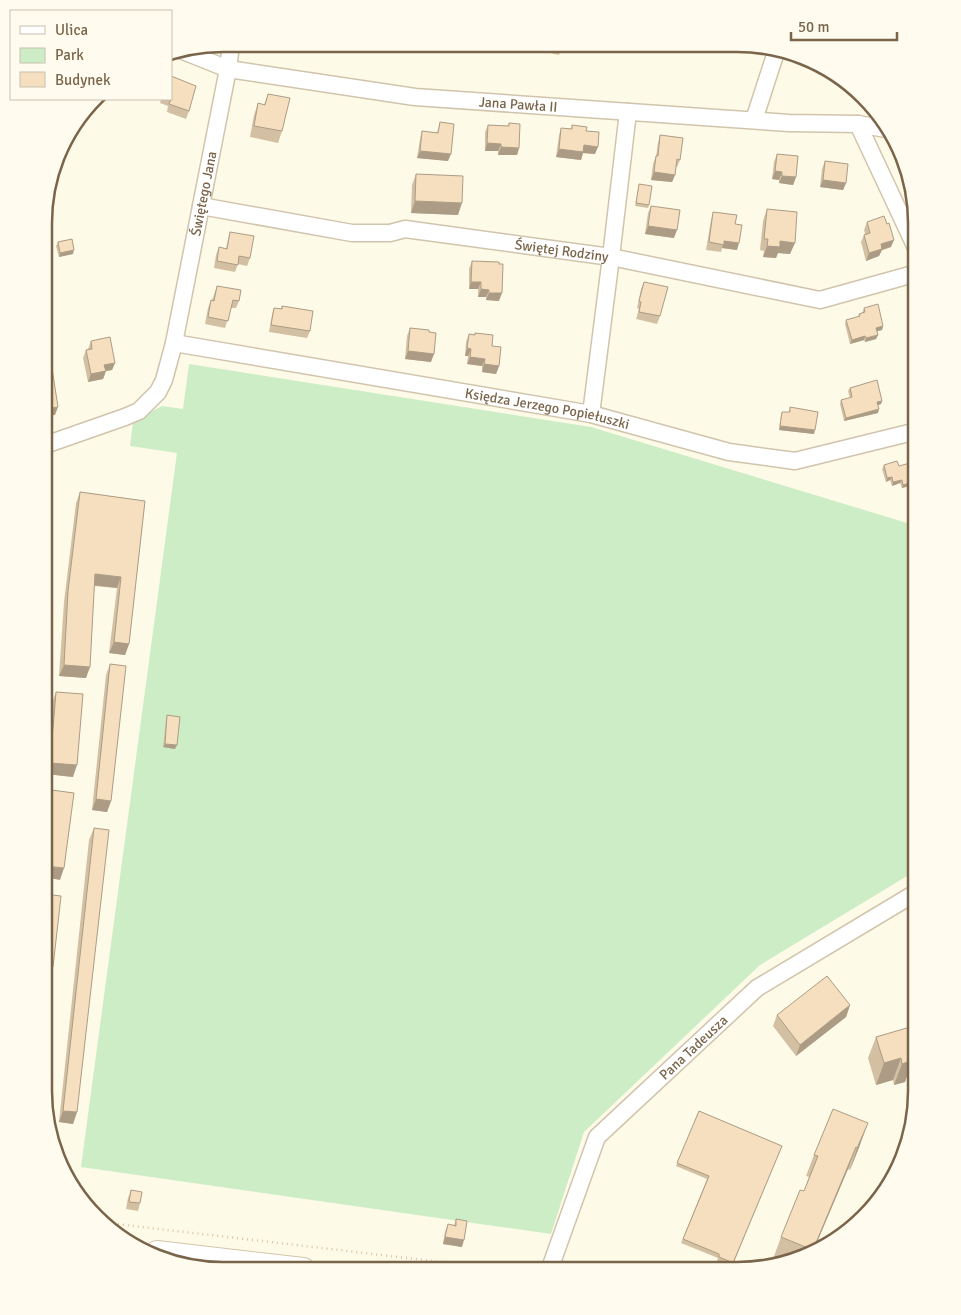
<svg xmlns="http://www.w3.org/2000/svg" width="961" height="1315" viewBox="0 0 961 1315" font-family="Signika,sans-serif">
<style>
.green{fill:#ccedc5}
.lines{fill:none;stroke-linecap:round;stroke-linejoin:round}
.minor-casing{stroke:#d1c4ac;stroke-width:19}
.secondary-casing{stroke:#d4c5aa;stroke-width:26}
.path{stroke:#dac3a0;stroke-width:2.5;stroke-dasharray:1 4;stroke-linecap:butt}
.minor{stroke:#fff;stroke-width:16}
.secondary{stroke:#fff;stroke-width:24}
.wall{fill:#d3c0a3}
.shaded-wall{fill:#ac9c85}
.building{fill:#f5dfbe;stroke:#ac9c85}
.labels{text-anchor:middle;dominant-baseline:central;stroke-width:4.5;stroke-linejoin:round;paint-order:stroke}
.street-label{font-size:14px;fill:#7a654a;stroke:#fffcef}
.rim{fill:none;stroke:#7a654a;stroke-width:2.5}
</style>
<rect width="100%" height="100%" fill="#fefae8"/>
<path class="green" d="M189,364L591,427L917,526V870L760,965L584,1132L551,1234L81,1167L177,453L130,446L133,422L162,406L183,409Z"/>
<g class="lines">
<g class="minor-casing">
<g id="minor">
<path id="s1" d="M183,51L228,69L415,97L789,123L858,124L886,129"/>
<path d="M754,120L776,52"/>
<path d="M858,124L917,250"/>
<path id="s2" d="M201,206L352,233H390L405,229L611,257L820,300L917,273"/>
<path id="s3" d="M174,343L591,414L729,452L795,461L917,431"/>
<path d="M591,414L611,257L628,112"/>
<path id="s4" d="M45,445L125,417L139,411L158,392L164,380L174,343L228,69L231,44"/>
<path id="s5" d="M549,1271L597,1137L757,988L917,892"/>
</g>
</g>
<g class="secondary-casing">
<path id="secondary" d="M157,1253L303,1270"/>
</g>
<path class="path" d="M108,1223L518,1271"/>
<use href="#minor" class="minor"/>
<use href="#secondary" class="secondary"/>
</g>
<g class="wall">
<path d="M521,45H562L559,55L520,46Z"/>
<path d="M268,94L282,131L278,143L250,137L254,115L258,103L264,105Z"/>
<path d="M161,99H171L189,111L186,119L167,112L168,106L160,103Z"/>
<path d="M440,122L448,161L417,158L420,139L422,131L437,133Z"/>
<path d="M509,123L519,148L517,155H498V151H485V132L488,125L508,126Z"/>
<path d="M572,125L586,131L595,154L583,153L581,160L556,157L559,135L561,128L571,129Z"/>
<path d="M660,135L680,160L677,167H676L675,175L672,182L651,180L653,164L656,156L658,143Z"/>
<path d="M777,154L796,177L793,185L779,183V180L772,179L774,162Z"/>
<path d="M825,161L846,183L843,190L820,187L822,169Z"/>
<path d="M416,174L458,215L411,213L412,185Z"/>
<path d="M639,184L649,205L648,208L635,206Z"/>
<path d="M651,206L674,238L645,234L648,213Z"/>
<path d="M767,209L790,254L778,253L776,258L763,257L764,251L760,250L763,221Z"/>
<path d="M713,212L735,224L737,250L722,248L721,252L706,250L711,220Z"/>
<path d="M867,222L891,247L882,250L879,256L866,261L861,242L864,235L865,234L864,230Z"/>
<path d="M230,232L250,258L247,266L238,264L235,272L214,268L216,255L219,247L226,249L228,239Z"/>
<path d="M58,242L73,254L59,257L56,246Z"/>
<path d="M472,261L499,301L486,300V297H478V289H469V269Z"/>
<path d="M644,282L660,316L657,324L636,319L639,309L637,308L641,289Z"/>
<path d="M217,286L239,301L236,308H231L225,328L205,324L208,308L211,300H212Z"/>
<path d="M282,306L310,331L307,338L269,332L272,315L274,308L281,309Z"/>
<path d="M864,308L883,326L882,330L877,331L878,335L876,339L865,342L864,340L850,344L845,324L846,320L858,317L859,314L862,313Z"/>
<path d="M410,328L429,332L431,362L405,359L407,336Z"/>
<path d="M475,333L492,346L499,366L496,374L482,372V366L467,364L468,356H465L466,342L469,334L474,335Z"/>
<path d="M91,341L115,363L112,370L106,371L103,379L88,382L83,358L86,350L88,349Z"/>
<path d="M917,370V405H916L908,376L909,372Z"/>
<path d="M850,388L882,401L881,404L878,405V413L844,421L840,404L841,400L850,398L848,391Z"/>
<path d="M790,407L814,434L779,430L781,415L782,412H789Z"/>
<path d="M884,465L899,466L912,470L917,477V484L902,488L900,483L892,486L890,480L886,482L882,469Z"/>
<path d="M80,492L145,501L129,644L125,655L109,653L117,588L94,586L86,678L59,676L64,602L76,503Z"/>
<path d="M110,664L111,801L107,812L92,810L106,675Z"/>
<path d="M56,692L73,777L46,774L52,703Z"/>
<path d="M167,715L175,749L163,747L166,719Z"/>
<path d="M94,828L77,1112L73,1124L59,1122L89,840Z"/>
<path d="M917,917V965L915,966L907,939L915,918Z"/>
<path d="M850,1005L846,1017L796,1056L773,1026L777,1015Z"/>
<path d="M917,1025V1073L907,1076L905,1082L894,1085L893,1080L876,1085L868,1058L876,1037Z"/>
<path d="M699,1111L782,1146L732,1267L717,1261L718,1258L681,1243L707,1179L676,1166Z"/>
<path d="M860,1145L850,1170L848,1169L812,1254L780,1261L773,1259L781,1237L804,1191L809,1177L806,1176L814,1155Z"/>
<path d="M131,1190L140,1203L138,1211L126,1209L128,1198Z"/>
<path d="M456,1219L462,1247L443,1244L445,1232L448,1224L454,1225Z"/>
</g>
<g class="shaded-wall">
<path d="M487,143L501,144L498,151H485Z"/>
<path d="M584,145L598,147L595,154L583,153L581,160L556,157L559,149Z"/>
<path d="M501,147L519,148L517,155H498Z"/>
<path d="M420,151L451,154L448,161L417,158Z"/>
<path d="M775,171L782,172L779,180L772,179Z"/>
<path d="M654,172L675,175L672,182L651,180Z"/>
<path d="M782,176L796,177L793,185L779,183Z"/>
<path d="M823,180L846,183L843,190L820,187Z"/>
<path d="M415,201L462,203L458,215L411,213Z"/>
<path d="M648,226L677,230L674,238L645,234Z"/>
<path d="M894,240L891,247L882,250L879,256L866,261L869,253L881,244Z"/>
<path d="M724,241L739,243L737,250L722,248Z"/>
<path d="M780,241L795,243L790,254L778,253L776,258L763,257L767,246Z"/>
<path d="M74,250L73,254L59,257L60,253Z"/>
<path d="M471,282H481L478,289H469Z"/>
<path d="M481,289L489,290L486,297H478Z"/>
<path d="M489,293H502L499,301L486,300Z"/>
<path d="M883,326L882,330L874,332L876,328Z"/>
<path d="M878,335L876,339L865,342L866,338Z"/>
<path d="M865,336L864,340L850,344L852,340Z"/>
<path d="M467,348L471,349L468,356H465Z"/>
<path d="M408,351L434,354L431,362L405,359Z"/>
<path d="M470,357L485,359L482,366L467,364Z"/>
<path d="M115,363L112,370L106,371L103,379L88,382L91,374L104,365Z"/>
<path d="M484,364L499,366L496,374L482,372Z"/>
<path d="M882,401L881,404L876,406L877,402Z"/>
<path d="M58,407L55,415L45,416V409Z"/>
<path d="M879,409L878,413L844,421L846,418Z"/>
<path d="M780,426L815,430L814,434L779,430Z"/>
<path d="M892,477L890,480L886,482L887,478Z"/>
<path d="M902,480L900,483L892,486L893,482Z"/>
<path d="M917,481V484L902,488L903,485Z"/>
<path d="M95,574L121,577L117,588L91,585Z"/>
<path d="M114,642L129,644L125,655L109,653Z"/>
<path d="M64,665L90,667L86,678L59,676Z"/>
<path d="M165,744L177,745L175,749L163,747Z"/>
<path d="M50,763L77,765L73,777L46,774Z"/>
<path d="M96,799L111,801L107,812L92,810Z"/>
<path d="M44,866L64,868L60,880L44,877Z"/>
<path d="M44,965L53,967L49,978L44,977Z"/>
<path d="M850,1005L846,1017L796,1056L800,1045Z"/>
<path d="M917,1054V1073L907,1076L905,1082L894,1085L902,1064L911,1055Z"/>
<path d="M901,1058L893,1080L876,1085L884,1063Z"/>
<path d="M63,1111L77,1112L73,1124L59,1122Z"/>
<path d="M868,1123L860,1145L850,1170L857,1148Z"/>
<path d="M856,1147L848,1169L812,1254H811Z"/>
<path d="M445,1237L464,1240L462,1247L443,1244Z"/>
</g>
<g class="building">
<path d="M171,76L196,86L189,111L169,104L171,99Z"/>
<path d="M268,94L290,98L282,131L254,126L258,103L265,105Z"/>
<path d="M440,122L454,124L451,154L420,151L422,131L438,133Z"/>
<path d="M509,123L520,124L519,148L501,147V144L487,143L488,125L509,126Z"/>
<path d="M572,125L587,127L586,131L599,132L598,147L584,145L583,152L559,149L561,128L572,129Z"/>
<path d="M660,135L683,138L680,160L677,159L675,175L654,172L656,156H658Z"/>
<path d="M777,154L798,156L796,177L782,176V172L775,171Z"/>
<path d="M825,161L848,164L846,183L823,180Z"/>
<path d="M416,174L463,176L462,203L415,201Z"/>
<path d="M639,184L652,186L649,205L636,203Z"/>
<path d="M651,206L680,210L677,230L648,226Z"/>
<path d="M767,209L797,212L795,243L780,241V247L767,246L768,239H764Z"/>
<path d="M713,212L737,215L735,224L742,225L739,243L724,241V245L709,242Z"/>
<path d="M884,216L887,224L889,223L894,240L881,244L882,249L869,253L864,235L870,233L867,222Z"/>
<path d="M230,232L254,236L250,258L239,256L238,265L217,261L219,247L227,249Z"/>
<path d="M72,239L74,250L60,253L58,242Z"/>
<path d="M472,261L499,262V264H503L502,293H489V290L481,289V282H471Z"/>
<path d="M644,282L668,287L660,316L639,312L641,302L639,301Z"/>
<path d="M217,286L241,290L239,301L233,300L228,321L208,317L211,300L214,301Z"/>
<path d="M45,300L51,330L50,331L51,339H50L52,354H51V362L58,407L45,409Z"/>
<path d="M878,304L883,326L876,328L878,335L866,338L865,336L852,340L846,320L860,316L859,314L865,312L864,308Z"/>
<path d="M282,306L313,311L310,331L271,325L274,308L282,309Z"/>
<path d="M410,328L429,330V332L436,333L434,354L408,351Z"/>
<path d="M475,333L493,335L492,346L501,347L499,366L484,364L485,359L470,357L471,349L467,348L469,334L475,335Z"/>
<path d="M110,337L115,363L104,365L106,371L91,374L86,350L92,349L91,341Z"/>
<path d="M917,370V401L909,372Z"/>
<path d="M877,380L882,401L877,402L879,409L846,418L841,400L852,397L850,388Z"/>
<path d="M790,407L818,412L815,430L780,426L782,412H790Z"/>
<path d="M897,461L899,466L910,463L912,470H915L917,477V481L903,485L902,480L893,482L892,477L887,478L884,465Z"/>
<path d="M80,492L145,501L129,644L114,642L121,577L95,574L90,667L64,665L68,591Z"/>
<path d="M110,664L126,666L111,801L96,799Z"/>
<path d="M56,692L83,694L77,765L50,763Z"/>
<path d="M167,715L180,717L177,745L165,744Z"/>
<path d="M44,789L74,793L64,868L44,866Z"/>
<path d="M94,828L109,830L77,1112L63,1111Z"/>
<path d="M44,894L61,896L53,967L44,965Z"/>
<path d="M917,917V925L915,918Z"/>
<path d="M827,976L850,1005L800,1045L777,1015Z"/>
<path d="M44,987L52,988L44,1061Z"/>
<path d="M917,1025V1054L911,1055L913,1060L902,1064L901,1058L884,1063L876,1037Z"/>
<path d="M833,1109L868,1123L857,1148L856,1147L813,1250L781,1237L800,1190L804,1191L818,1156L814,1155Z"/>
<path d="M699,1111L782,1146L733,1263L719,1257V1254L683,1239L709,1176L677,1163Z"/>
<path d="M131,1190L142,1192L140,1203L129,1202Z"/>
<path d="M456,1219L467,1221L464,1240L445,1237L448,1224L456,1226Z"/>
</g>
<g class="labels">
<g class="street-label">
<text stroke="none"><textPath href="#s1" startOffset="341">Jana Pawła II</textPath></text>
<text stroke="none"><textPath href="#s4" startOffset="331">Świętego Jana</textPath></text>
<text stroke="none"><textPath href="#s2" startOffset="365">Świętej Rodziny</textPath></text>
<text stroke="none"><textPath href="#s3" startOffset="379">Księdza Jerzego Popiełuszki</textPath></text>
<text stroke="none"><textPath href="#s5" startOffset="274">Pana Tadeusza</textPath></text>
</g>
</g>
<path d="M0 0H961V1315H0ZM223 52H737A171 171 0 0 1 908 223V1091A171 171 0 0 1 737 1262H223A171 171 0 0 1 52 1091V223A171 171 0 0 1 223 52Z" fill="#fffcef" fill-rule="evenodd"/>
<path class="rim" d="M223 52H737A171 171 0 0 1 908 223V1091A171 171 0 0 1 737 1262H223A171 171 0 0 1 52 1091V223A171 171 0 0 1 223 52Z"/>
<rect x="10" y="10" width="162" height="90" fill="#fffcef" stroke="#cac0ad"/>
<rect x="20" y="26" width="25" height="8" fill="#ffffff" stroke="#cac0ad"/>
<text x="55" y="35" font-size="15" fill="#7a654a">Ulica</text>
<rect x="20" y="48" width="25" height="15" fill="#ccedc5" stroke="#cac0ad"/>
<text x="55" y="60" font-size="15" fill="#7a654a">Park</text>
<rect x="20" y="72" width="25" height="15" fill="#f5dfbe" stroke="#cac0ad"/>
<text x="55" y="85" font-size="15" fill="#7a654a">Budynek</text>
<path d="M791 32v8h106v-8" fill="none" stroke="#7a654a" stroke-width="2.5"/>
<text x="798" y="32" font-size="15" fill="#7a654a" stroke="#fffcef" stroke-width="4" paint-order="stroke">50 m</text>
</svg>
